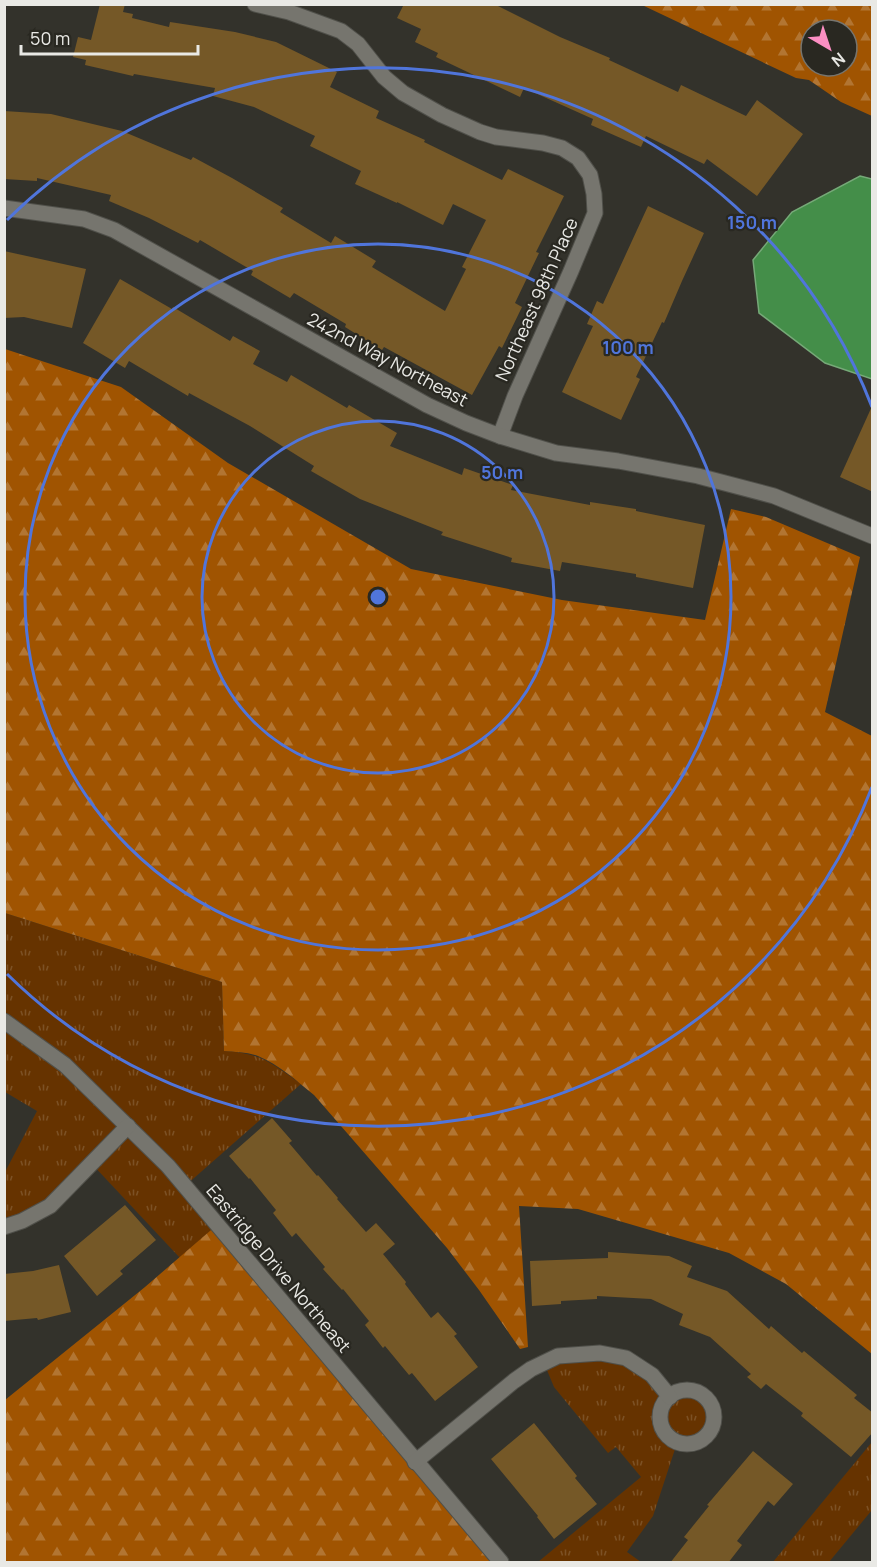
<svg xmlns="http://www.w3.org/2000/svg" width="877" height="1567" viewBox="0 0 877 1567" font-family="Manrope,sans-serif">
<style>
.grass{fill:url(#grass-tufts)}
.forest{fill:url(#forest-firs);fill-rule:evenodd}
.water{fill:#448e49;stroke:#76a978;stroke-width:1.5}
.building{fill:#755827}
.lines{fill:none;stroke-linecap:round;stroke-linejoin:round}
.minor-casing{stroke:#50504a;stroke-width:17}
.minor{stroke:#76756e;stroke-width:15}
.ring{fill:none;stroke:#5075db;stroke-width:3}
.labels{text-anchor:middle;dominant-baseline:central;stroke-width:4.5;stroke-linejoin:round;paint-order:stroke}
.street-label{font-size:18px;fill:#e9e9e5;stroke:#292821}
.centre{fill:#5075db;stroke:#292821;stroke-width:3}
.ring-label{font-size:18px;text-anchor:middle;font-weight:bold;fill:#5075db;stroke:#292821;stroke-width:4.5;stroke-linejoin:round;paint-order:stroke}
</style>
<defs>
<pattern id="grass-tufts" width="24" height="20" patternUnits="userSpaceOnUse" patternTransform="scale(1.5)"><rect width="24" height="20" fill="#630"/><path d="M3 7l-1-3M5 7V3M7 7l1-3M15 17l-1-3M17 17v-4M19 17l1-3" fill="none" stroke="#7c5125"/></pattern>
<pattern id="forest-firs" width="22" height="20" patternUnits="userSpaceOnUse" patternTransform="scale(1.5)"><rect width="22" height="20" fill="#a05401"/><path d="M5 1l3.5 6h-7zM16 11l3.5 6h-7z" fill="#b27532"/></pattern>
</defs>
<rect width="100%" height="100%" fill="#33322b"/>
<g class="grass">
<path d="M5,913L222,982L224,1051C261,1053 271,1063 301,1084L185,1186L218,1224L180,1258L91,1163L50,1206L5,1227L4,1174L37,1111L5,1092Z"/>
<path d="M626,1358L670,1397C717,1368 735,1452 677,1443L653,1516L627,1552L641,1562H538L641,1477L616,1447L608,1453L554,1387L544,1363Z"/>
<path d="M872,1442V1510L829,1562H773Z"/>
</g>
<g class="forest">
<path d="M642,5H872V116L841,102L809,80L796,78ZM811,30H847V66H811Z"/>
<path d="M5,349L121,387L228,463L411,569L562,600L705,620L731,509L766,517L860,557L825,712L872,736V1354L786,1284L729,1253L578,1209L519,1206L528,1347L520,1349L479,1290L447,1248L314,1095C297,1081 278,1064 258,1056C247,1052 235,1052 224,1051L222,982L5,913Z"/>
<path d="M218,1224L501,1562H5V1400L145,1287Z"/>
</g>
<path class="water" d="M860,176L872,179V379L825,363L759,313L753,260L792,212Z"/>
<g class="building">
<path d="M100,4H125L123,12L133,14L132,18L169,27L170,22L235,32L276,42L337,72L330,87L379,111L376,118L425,140L424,142L502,180L508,169L564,196L536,252L539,253L515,303L522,307L502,348L499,346L472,395L384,347L382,350L345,327L346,324L294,293L290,298L251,275L253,271L200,240L198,243L149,218L109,201L111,195L37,178V181L4,179V111L51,114L122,131L191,160L193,157L232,178L283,208L280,212L331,243L335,236L376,261L372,267L445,311L466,269L462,267L486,220L453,204L443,225L397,202V203L355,184L361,171L310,146L315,136L254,107L213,96L215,88L134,74L133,76L85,65L86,60L73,57L78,37L91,40Z"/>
<path d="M404,4H494L560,37L610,58L609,60L678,92L681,85L746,116L757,100L803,134L757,196L707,159L704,164L646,136L641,147L591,125L593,119L524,88L520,97L436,57L438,53L415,42L421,29L397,18Z"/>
<path d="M648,206L704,233L682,281L664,323L662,322L636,377L640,379L621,420L562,392L593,326L587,324L597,301L603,304Z"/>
<path d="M4,251L86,269L72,328L24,317L4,318Z"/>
<path d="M120,279L172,309L173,307L230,341L233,336L260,351L253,364L287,382L291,375L347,408L349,405L397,433L390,446L462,475L464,468L513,485L511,490L590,505V502L636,509V511L705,525L693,588L636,577V574L562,562L560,571L511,562L512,558L441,535L443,532L360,499L311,471L314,466L250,426L189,393L188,396L129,361L125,368L83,343Z"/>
<path d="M873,404V492L840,477Z"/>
<path d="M272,1118L292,1141L289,1143L317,1176L318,1175L338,1198L337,1199L366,1232L376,1223L395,1244L383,1254L406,1282L405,1284L431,1318L438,1312L457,1334L454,1336L478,1367L435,1401L412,1373L409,1375L385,1346L383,1348L365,1325L369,1321L343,1289L342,1290L323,1269L325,1267L296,1233L292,1237L273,1213L276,1210L250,1178L249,1179L229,1156Z"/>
<path d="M125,1205L156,1240L120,1271L123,1274L97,1296L64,1256Z"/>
<path d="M608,1252L669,1256L692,1266L687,1277L727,1291L769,1329L771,1326L802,1353L804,1351L857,1395L854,1398L873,1413V1432L851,1457L801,1416L803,1413L766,1384L761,1389L747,1377L751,1374L710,1337L679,1325L683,1314L651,1299L597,1296V1299L561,1301V1304L532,1306L530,1261L608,1258Z"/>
<path d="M59,1265L71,1312L38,1320L37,1318L4,1321V1274L33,1271Z"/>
<path d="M534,1423L577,1476L575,1478L597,1504L554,1539L537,1517L538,1516L491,1459Z"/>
<path d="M753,1451L793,1484L774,1506L768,1501L737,1541L742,1545L728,1563H670L688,1540L684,1537L709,1506L707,1505Z"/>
</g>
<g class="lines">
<g class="minor-casing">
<g id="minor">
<path d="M255,4L289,12L341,31L358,44L384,77L403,93L442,115L480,132L496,137L543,143L562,148L578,158L590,175L594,194L595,213L571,271L515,396L500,436"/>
<path d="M4,208L84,219L114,230L427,405L466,423L500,436L556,453L618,461L698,476L774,496L872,536"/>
<path d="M4,1021L65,1065L168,1166L501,1562"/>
<path d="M4,1227L22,1221L50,1206L128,1126"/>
<circle cx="687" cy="1417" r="27"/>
<path d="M415,1462L514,1381L531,1369L558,1356L600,1353L626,1358L652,1375L670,1397"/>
</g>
</g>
<use href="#minor" class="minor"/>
</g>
<g class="ring">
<circle cx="378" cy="597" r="176"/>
<circle cx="378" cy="597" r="353"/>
<path d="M872 787A529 529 0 0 1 7 974M7 220A529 529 0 0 1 872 407"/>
</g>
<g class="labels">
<g class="street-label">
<text transform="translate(536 299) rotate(-66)">Northeast 98th Place</text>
<text transform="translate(388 359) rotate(28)">242nd Way Northeast</text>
<text transform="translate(279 1268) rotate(50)">Eastridge Drive Northeast</text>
</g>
</g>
<circle cx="378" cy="597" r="9" class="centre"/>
<g class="ring-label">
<text x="752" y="229">150 m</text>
<text x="628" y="354">100 m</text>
<text x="502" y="479">50 m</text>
</g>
<rect width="877" height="1567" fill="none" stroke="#e9e9e5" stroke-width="12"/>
<g transform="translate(829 48) rotate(141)"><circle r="28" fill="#292821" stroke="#76756f" stroke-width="1.5"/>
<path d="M0-4.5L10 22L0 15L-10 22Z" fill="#fc8fc3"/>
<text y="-9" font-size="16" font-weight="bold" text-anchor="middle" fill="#e9e9e5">N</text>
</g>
<path d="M21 45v9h177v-9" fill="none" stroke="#e9e9e5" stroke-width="3"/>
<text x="30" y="45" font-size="18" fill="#e9e9e5" stroke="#292821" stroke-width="4.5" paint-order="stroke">50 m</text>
</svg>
